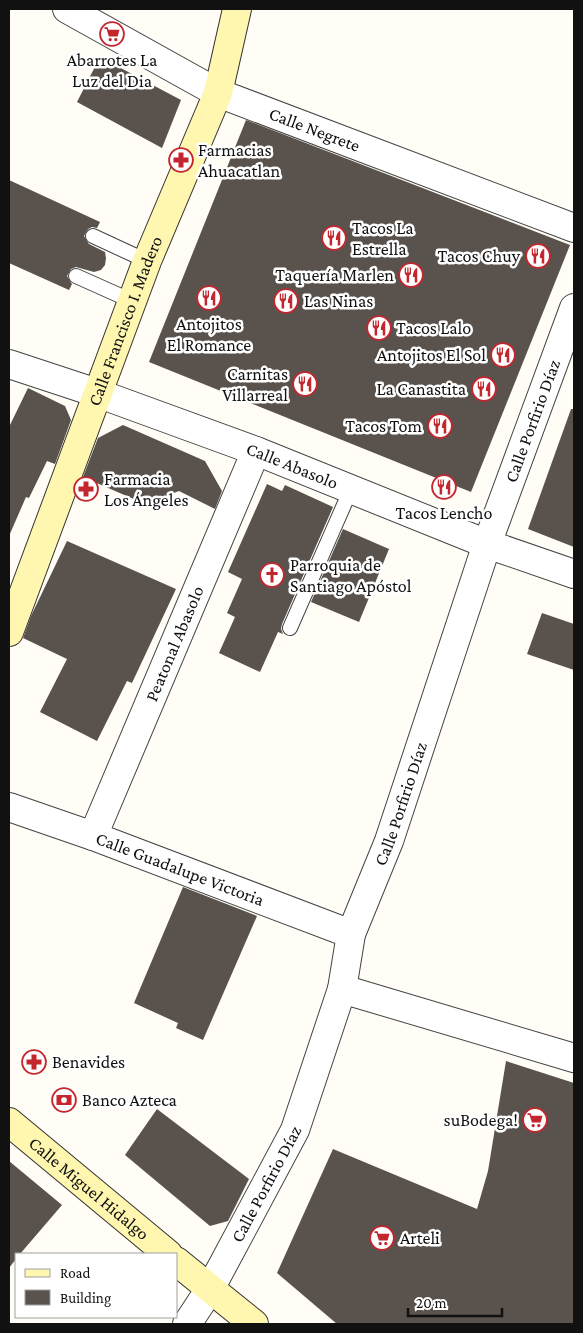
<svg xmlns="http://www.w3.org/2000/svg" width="583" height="1333" viewBox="0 0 583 1333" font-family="'Crimson Pro',serif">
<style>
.building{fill:#5a524d}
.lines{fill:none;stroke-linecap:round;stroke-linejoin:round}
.lane-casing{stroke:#444;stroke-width:16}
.street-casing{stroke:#444;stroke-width:30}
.secondary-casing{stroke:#333;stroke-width:30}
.lane{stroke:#fff;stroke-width:14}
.street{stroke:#fff;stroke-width:28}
.secondary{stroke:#fff6b0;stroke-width:28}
.labels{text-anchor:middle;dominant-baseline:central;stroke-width:5;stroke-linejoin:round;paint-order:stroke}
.poi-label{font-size:18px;fill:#111;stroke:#fff;text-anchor:start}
.street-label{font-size:18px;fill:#111;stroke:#fff}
</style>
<rect width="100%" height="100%" fill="#fffdf5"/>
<g class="building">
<path d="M100,57L181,100L162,148L77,102Z"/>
<path d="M246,120L570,245L471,492L149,362Z"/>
<path d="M9,180L100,222L97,228L92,227L88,229L84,236L89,244L105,252L106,258L105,265L101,270L94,272L76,267L71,269L67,276L72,284L69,290L9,263Z"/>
<path d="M28,388L65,406L71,420L55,464L47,461L29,498L26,497L9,536V427Z"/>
<path d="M571,409H574V547L528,529Z"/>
<path d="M123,425L205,461L222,491L215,509L179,491L145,504L83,477L98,438Z"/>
<path d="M267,484L282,491L285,485L333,507L282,624L281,629L283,634L278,632L260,672L219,653L235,617L227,613L242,579L228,572Z"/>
<path d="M343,529L389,549L359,622L311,602Z"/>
<path d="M67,541L176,589L132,683L127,681L97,741L40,712L67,659L23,638L31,616Z"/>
<path d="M542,613L574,624V670L527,654Z"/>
<path d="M183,887L257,916L203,1040L176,1028L178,1023L134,1003Z"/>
<path d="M506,1061L574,1083V1324H337L277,1273L333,1149L477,1209L488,1171Z"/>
<path d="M157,1109L249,1179L228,1221L210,1226L125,1155Z"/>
<path d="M9,1161L62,1205L20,1254H16V1259L9,1268Z"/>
</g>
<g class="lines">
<g class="lane-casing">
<g id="lane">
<path d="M93,236L147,261"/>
<path d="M76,276L132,301"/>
<path d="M290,628L351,489"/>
</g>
</g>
<g class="street-casing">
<g id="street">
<path id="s1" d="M67,9L218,93L574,228"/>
<path id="s2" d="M9,364L97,393L256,451L487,544L574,574"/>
<path id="s3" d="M9,807L93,836L351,934"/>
<path id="s4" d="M93,836L256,451"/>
<path d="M342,989L574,1058"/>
<path id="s5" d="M187,1324L210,1289L295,1130L342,989L351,934L389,841L487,544L574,308"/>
</g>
</g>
<g class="secondary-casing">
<g id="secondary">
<path id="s6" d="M9,632L147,261L218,93L237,9"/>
<path id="s7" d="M9,1122L168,1254"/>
<path d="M176,1261L254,1324"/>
</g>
</g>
<use href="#lane" class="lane"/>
<use href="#street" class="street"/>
<use href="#secondary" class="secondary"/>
</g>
<defs>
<g id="supermarket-ring" transform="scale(1.25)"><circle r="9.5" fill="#fff" stroke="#c4262e" stroke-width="1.5"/><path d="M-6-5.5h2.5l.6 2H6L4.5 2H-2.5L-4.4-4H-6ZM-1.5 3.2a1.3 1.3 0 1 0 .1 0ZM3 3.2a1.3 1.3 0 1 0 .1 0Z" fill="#c4262e"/></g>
<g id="pharmacy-ring" transform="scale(1.25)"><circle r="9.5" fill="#fff" stroke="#c4262e" stroke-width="1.5"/><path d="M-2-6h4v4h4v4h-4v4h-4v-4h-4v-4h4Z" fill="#c4262e"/></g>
<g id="restaurant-ring" transform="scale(1.25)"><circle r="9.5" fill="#fff" stroke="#c4262e" stroke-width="1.5"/><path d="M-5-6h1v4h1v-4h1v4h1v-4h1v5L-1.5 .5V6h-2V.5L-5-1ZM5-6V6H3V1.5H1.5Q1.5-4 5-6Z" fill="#c4262e"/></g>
<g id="church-ring" transform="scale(1.25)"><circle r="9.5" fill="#fff" stroke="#c4262e" stroke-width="1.5"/><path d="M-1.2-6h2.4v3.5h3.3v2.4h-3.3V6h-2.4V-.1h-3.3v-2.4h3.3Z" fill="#c4262e"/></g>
<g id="bank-ring" transform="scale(1.25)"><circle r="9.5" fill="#fff" stroke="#c4262e" stroke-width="1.5"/><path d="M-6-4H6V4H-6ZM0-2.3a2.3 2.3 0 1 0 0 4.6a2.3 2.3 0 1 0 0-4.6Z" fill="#c4262e"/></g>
</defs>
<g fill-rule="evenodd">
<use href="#supermarket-ring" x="112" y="34"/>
<use href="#pharmacy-ring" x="181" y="160"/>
<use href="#restaurant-ring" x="334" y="238"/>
<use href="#restaurant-ring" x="538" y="256"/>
<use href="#restaurant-ring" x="411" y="275"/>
<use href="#restaurant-ring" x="209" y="298"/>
<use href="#restaurant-ring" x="286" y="301"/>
<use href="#restaurant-ring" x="379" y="328"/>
<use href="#restaurant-ring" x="503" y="355"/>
<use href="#restaurant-ring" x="305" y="384"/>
<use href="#restaurant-ring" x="484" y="389"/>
<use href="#restaurant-ring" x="440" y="426"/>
<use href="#restaurant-ring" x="444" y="487"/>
<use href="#pharmacy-ring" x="86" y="489"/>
<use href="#church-ring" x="272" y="575"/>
<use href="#pharmacy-ring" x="34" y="1062"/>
<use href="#bank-ring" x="64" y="1100"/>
<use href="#supermarket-ring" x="535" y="1120"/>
<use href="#supermarket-ring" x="382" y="1238"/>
</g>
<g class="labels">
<g class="poi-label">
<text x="112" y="60" text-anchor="middle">Abarrotes La<tspan x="112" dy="21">Luz del Dia</tspan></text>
<text x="198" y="150">Farmacias<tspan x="198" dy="21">Ahuacatlan</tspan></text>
<text x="352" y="228">Tacos La<tspan x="352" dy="21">Estrella</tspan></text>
<text x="520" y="256" text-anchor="end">Tacos Chuy</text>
<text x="394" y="275" text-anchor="end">Taquería Marlen</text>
<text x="304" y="301">Las Ninas</text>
<text x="209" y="324" text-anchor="middle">Antojitos<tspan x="209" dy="21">El Romance</tspan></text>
<text x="396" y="328">Tacos Lalo</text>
<text x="486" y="355" text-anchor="end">Antojitos El Sol</text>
<text x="288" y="374" text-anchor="end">Carnitas<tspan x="288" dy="21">Villarreal</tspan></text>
<text x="466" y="389" text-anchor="end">La Canastita</text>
<text x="422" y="426" text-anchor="end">Tacos Tom</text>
<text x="104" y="479">Farmacia<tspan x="104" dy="21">Los Ángeles</tspan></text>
<text x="444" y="513" text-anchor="middle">Tacos Lencho</text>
<text x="290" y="565">Parroquia de<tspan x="290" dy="21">Santiago Apóstol</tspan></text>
<text x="52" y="1062">Benavides</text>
<text x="82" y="1100">Banco Azteca</text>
<text x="518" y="1120" text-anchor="end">suBodega!</text>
<text x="400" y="1238">Arteli</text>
</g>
<g class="street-label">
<text stroke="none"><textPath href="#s1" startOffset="276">Calle Negrete</textPath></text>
<text stroke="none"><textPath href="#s6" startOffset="332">Calle Francisco I. Madero</textPath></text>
<text stroke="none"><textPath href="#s5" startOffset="971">Calle Porfirio Díaz</textPath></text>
<text stroke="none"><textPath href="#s2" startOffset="301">Calle Abasolo</textPath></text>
<text stroke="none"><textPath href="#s4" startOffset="209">Peatonal Abasolo</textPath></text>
<text stroke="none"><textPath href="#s5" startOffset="566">Calle Porfirio Díaz</textPath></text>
<text stroke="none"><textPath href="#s3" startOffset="182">Calle Guadalupe Victoria</textPath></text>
<text stroke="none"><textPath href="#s5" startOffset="161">Calle Porfirio Díaz</textPath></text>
<text stroke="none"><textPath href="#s7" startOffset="104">Calle Miguel Hidalgo</textPath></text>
</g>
</g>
<rect width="583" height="1333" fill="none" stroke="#111111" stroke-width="20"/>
<rect x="15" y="1253" width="162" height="65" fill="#ffffff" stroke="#a0a0a0"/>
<rect x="25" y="1269" width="25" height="8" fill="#fff6b0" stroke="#a0a0a0"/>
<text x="60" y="1278" font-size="15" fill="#111111">Road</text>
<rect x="25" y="1290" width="25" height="15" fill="#5a524d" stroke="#a0a0a0"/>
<text x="60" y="1303" font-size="15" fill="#111111">Building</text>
<path d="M408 1308v8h94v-8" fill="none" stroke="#111111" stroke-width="2.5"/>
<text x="416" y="1308" font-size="15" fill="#111111" stroke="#ffffff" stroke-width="4" paint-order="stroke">20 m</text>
</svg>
